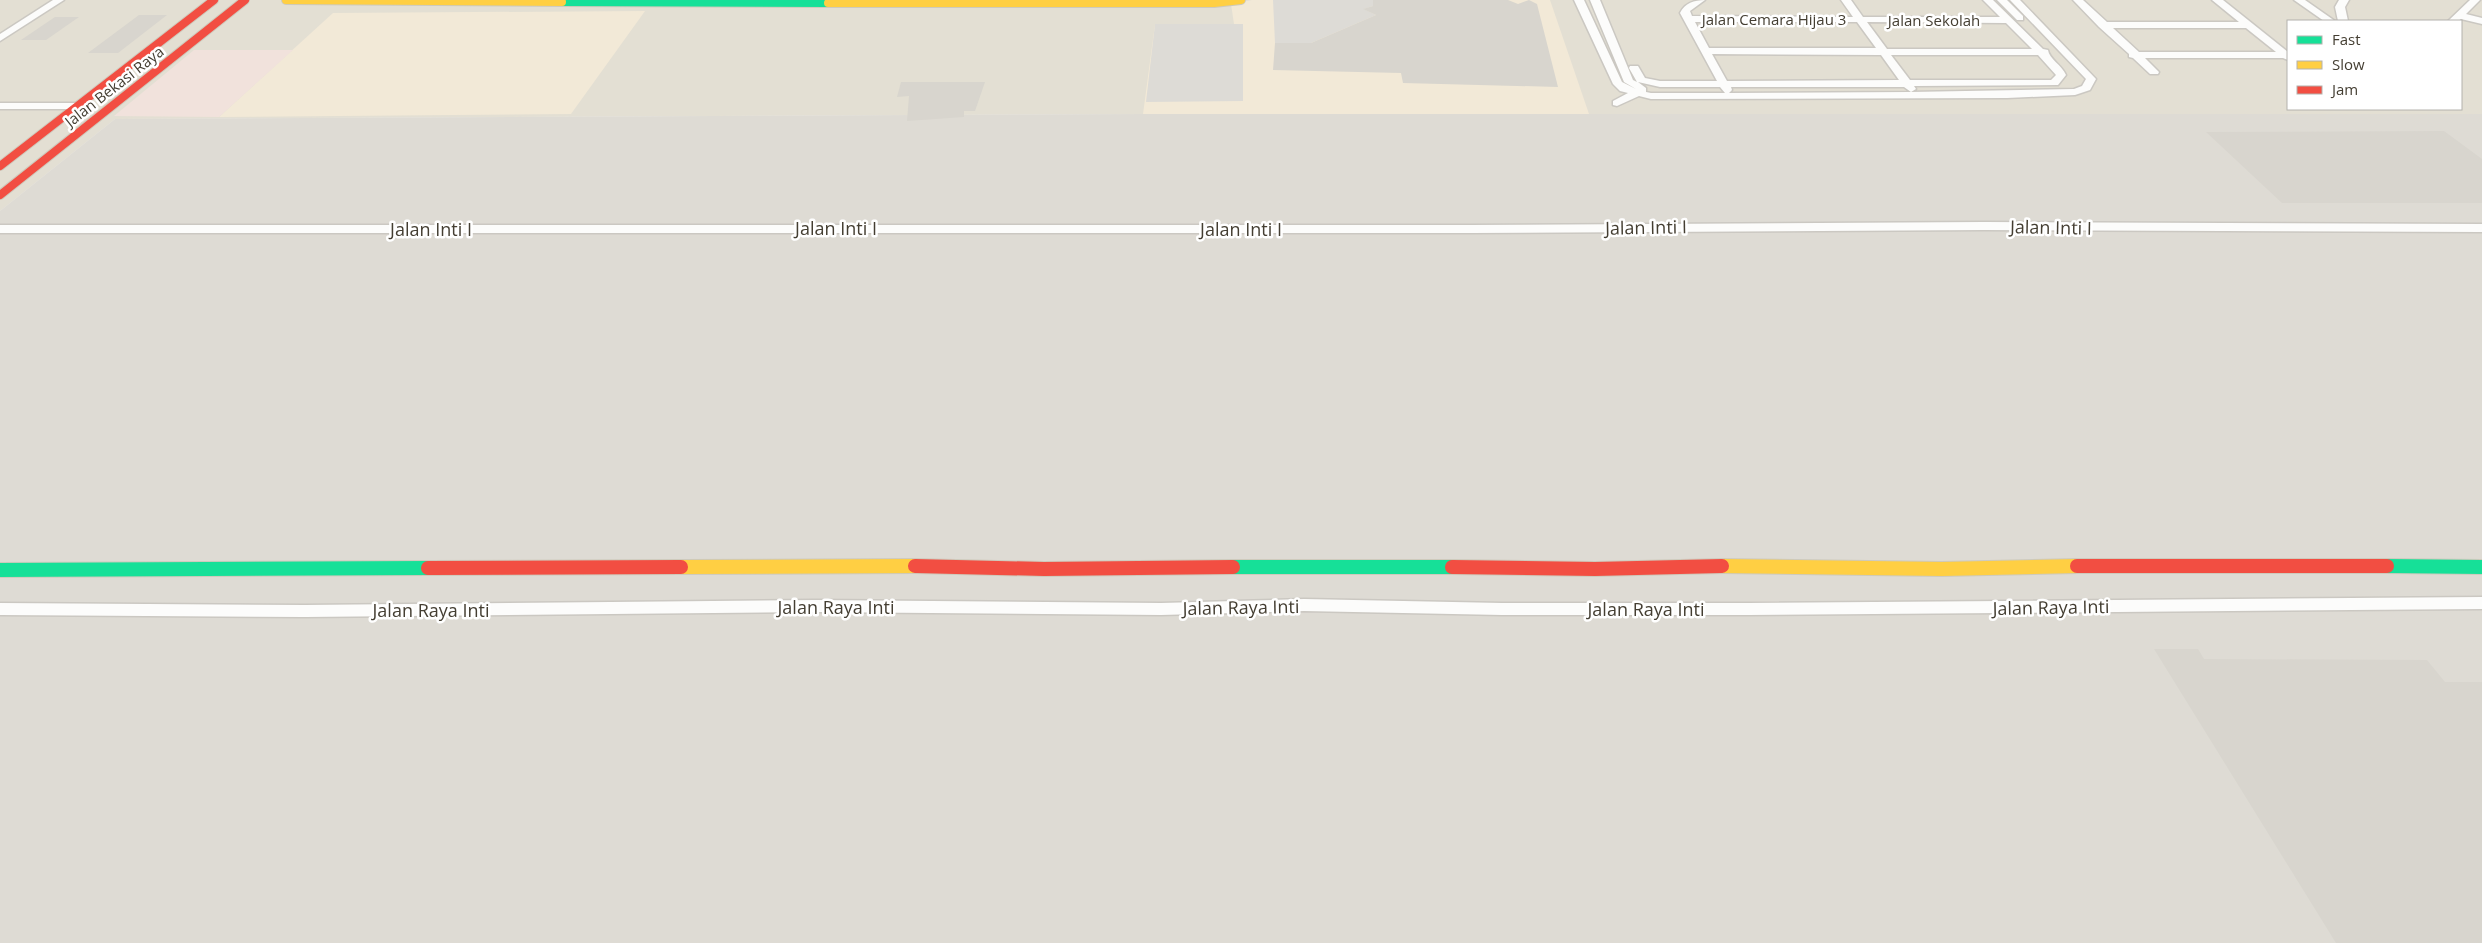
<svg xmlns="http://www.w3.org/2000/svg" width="2482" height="943" viewBox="0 0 2482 943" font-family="'Open Sans',sans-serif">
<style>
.residential{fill:#e3dfd3;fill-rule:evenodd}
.commercial{fill:#f2e9d7}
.industrial{fill:#dedbd4}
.medical{fill:#f1e2dc}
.parking{fill:#dddbd6}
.building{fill:#d8d5ce}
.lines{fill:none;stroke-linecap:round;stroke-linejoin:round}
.street-casing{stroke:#cbc8c2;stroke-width:3}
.fast-far1-casing{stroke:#cecabc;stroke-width:10}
.fast-casing{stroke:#cecabc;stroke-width:16}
.slow-far1-casing{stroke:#cecabc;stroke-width:10}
.slow-casing{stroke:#cecabc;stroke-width:16}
.jam-far1-casing{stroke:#cecabc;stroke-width:10}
.jam-casing{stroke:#cecabc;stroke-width:16}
.street{fill:#fcfcfb;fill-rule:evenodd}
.fast-far1{stroke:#16e098;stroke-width:8}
.fast{stroke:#16e098;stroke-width:14}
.slow-far1{stroke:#ffcf43;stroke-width:8}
.slow{stroke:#ffcf43;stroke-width:14}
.jam-far1{stroke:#f24e42;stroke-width:8}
.jam{stroke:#f24e42;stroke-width:14}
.labels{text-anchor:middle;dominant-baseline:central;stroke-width:5;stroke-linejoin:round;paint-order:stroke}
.far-street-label{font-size:15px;fill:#443e32;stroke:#fff}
.street-label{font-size:18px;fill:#443e32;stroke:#fff}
</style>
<rect width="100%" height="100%" fill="#eeece6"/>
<path class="residential" d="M0,0H2482V114H1143L115,119L0,211ZM2288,21H2461V109H2288Z"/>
<g class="commercial">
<path d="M1252,0H1550L1589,114H1143L1155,24H1234L1231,4Z"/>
<path d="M645,11L571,114L219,117L333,13Z"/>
</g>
<path class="industrial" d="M1143,114H2482V943H0V211L115,119Z"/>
<path class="medical" d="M194,50H293L219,117L114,116Z"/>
<g class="parking">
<path d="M1273,0H1373V6L1364,9L1376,15L1311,43H1275Z"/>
<path d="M1155,24H1243V101L1146,102Z"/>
</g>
<g class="building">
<path d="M1373,0H1508L1518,4L1529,0L1537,4L1558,87L1403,83L1401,73L1273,70L1275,43H1311L1376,15L1363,9L1373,6Z"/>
<path d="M139,15H167L118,53H88Z"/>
<path d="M55,17H79L46,40H21Z"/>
<path d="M901,82H985L975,111H964V117L907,121L909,96L897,97Z"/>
<path d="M2444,131L2482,159V203H2282L2206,132Z"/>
<path d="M2154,649H2198L2204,659L2427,660L2445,682H2482V943H2336Z"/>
</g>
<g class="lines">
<g class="street-casing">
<g id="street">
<path d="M53,0H64L0,41V34Z"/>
<path d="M1574,0H1584L1622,82L1636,89L1624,82L1590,0H1600L1633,80L1637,82L1629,68L1630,66H1638L1645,78L1660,81H1717L1680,13C1685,3 1694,0 1705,0L1690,11L1692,16L1853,17L1841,0H1851L1863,17H2000L1983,0H1993L2043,49L2048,50C2049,59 2062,65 2066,75L2058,85L1914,86L1916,89L1911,92L2074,89L2082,86L2086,79L2010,0H2020L2096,79L2090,90L2075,95L2007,98L1651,99L1639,96L1617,106L1613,105V101L1628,93L1620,91L1613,84ZM1695,22H1857L1876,48H1709ZM1867,22L2006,23L2032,49H1887ZM1712,54L1881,55L1899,80L1727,81ZM1891,55H2038L2056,75L2051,80H1910ZM1638,82L1660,87H1720L1725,93H1651L1646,92V88ZM1731,87H1904L1911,92L1729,93L1732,90Z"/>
<path d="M1997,0H2007L2023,16V20H2017Z"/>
<path d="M2073,0H2083L2107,22H2239L2212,0H2223L2288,52V60L2283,58H2145L2159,72L2158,74H2150L2133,58L2129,57V54L2099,27ZM2113,28H2246L2276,52H2139Z"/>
<path d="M2294,0H2305L2335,21H2324Z"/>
<path d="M2339,0H2349L2345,7L2348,21H2338L2335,7Z"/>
<path d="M2470,0H2480L2466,14L2482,18V24L2461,19L2458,21H2448Z"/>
<path d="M0,103H78L83,106L78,109H0Z"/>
<path d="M1984,222L2482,224V232L1984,230L1470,233H0V225H1470Z"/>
<path d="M2482,597V609L1748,615H1502L1304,611L1161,615L815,612L305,617L0,615V603L305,605L815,600L1161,603L1304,599L1502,603H1748Z"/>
</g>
</g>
<g class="fast-far1-casing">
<path id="fast-far1" d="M562,2L828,3"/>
</g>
<g class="fast-casing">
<g id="fast">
<path d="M2387,566L2482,567"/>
<path d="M1233,567H1452"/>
<path d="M0,570L428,568"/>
</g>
</g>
<g class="slow-far1-casing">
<g id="slow-far1">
<path d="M286,0L562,2"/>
<path d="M828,3H1214L1241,0"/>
</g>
</g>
<g class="slow-casing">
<g id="slow">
<path d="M1722,566L1942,569L2077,566"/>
<path d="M681,567L915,566"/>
</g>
</g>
<g class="jam-far1-casing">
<g id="jam-far1">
<path d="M0,166L214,0"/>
<path d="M0,195L245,0"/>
</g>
</g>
<g class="jam-casing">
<g id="jam">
<path d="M915,566L1044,569L1233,567"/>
<path d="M2077,566H2387"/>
<path d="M1452,567L1595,569L1722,566"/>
<path d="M428,568L681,567"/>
</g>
</g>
<use href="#street" class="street"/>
<use href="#fast-far1" class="fast-far1"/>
<use href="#fast" class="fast"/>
<use href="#slow-far1" class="slow-far1"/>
<use href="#slow" class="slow"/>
<use href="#jam-far1" class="jam-far1"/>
<use href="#jam" class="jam"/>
</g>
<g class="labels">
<g class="far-street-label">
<text x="1774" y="19">Jalan Cemara Hijau 3</text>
<text x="1934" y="20">Jalan Sekolah</text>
<text transform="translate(114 86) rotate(-38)">Jalan Bekasi Raya</text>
</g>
<g class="street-label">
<text transform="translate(1646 227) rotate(-1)">Jalan Inti I</text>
<text transform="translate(2051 227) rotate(1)">Jalan Inti I</text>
<text x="836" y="228">Jalan Inti I</text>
<text x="431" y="229">Jalan Inti I</text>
<text x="1241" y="229">Jalan Inti I</text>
<text x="836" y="607">Jalan Raya Inti</text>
<text transform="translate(1241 607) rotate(-1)">Jalan Raya Inti</text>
<text transform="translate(2051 607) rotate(-1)">Jalan Raya Inti</text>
<text x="1646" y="609">Jalan Raya Inti</text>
<text x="431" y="610">Jalan Raya Inti</text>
</g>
</g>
<rect x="2287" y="20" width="175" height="90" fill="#ffffff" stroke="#b4b2ad"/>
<rect x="2297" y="36" width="25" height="8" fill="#16e098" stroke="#b4b2ad"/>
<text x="2332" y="45" font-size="15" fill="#443e32">Fast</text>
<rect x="2297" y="61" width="25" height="8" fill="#ffcf43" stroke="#b4b2ad"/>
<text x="2332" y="70" font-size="15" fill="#443e32">Slow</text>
<rect x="2297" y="86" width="25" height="8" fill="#f24e42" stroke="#b4b2ad"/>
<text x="2332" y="95" font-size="15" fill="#443e32">Jam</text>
</svg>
